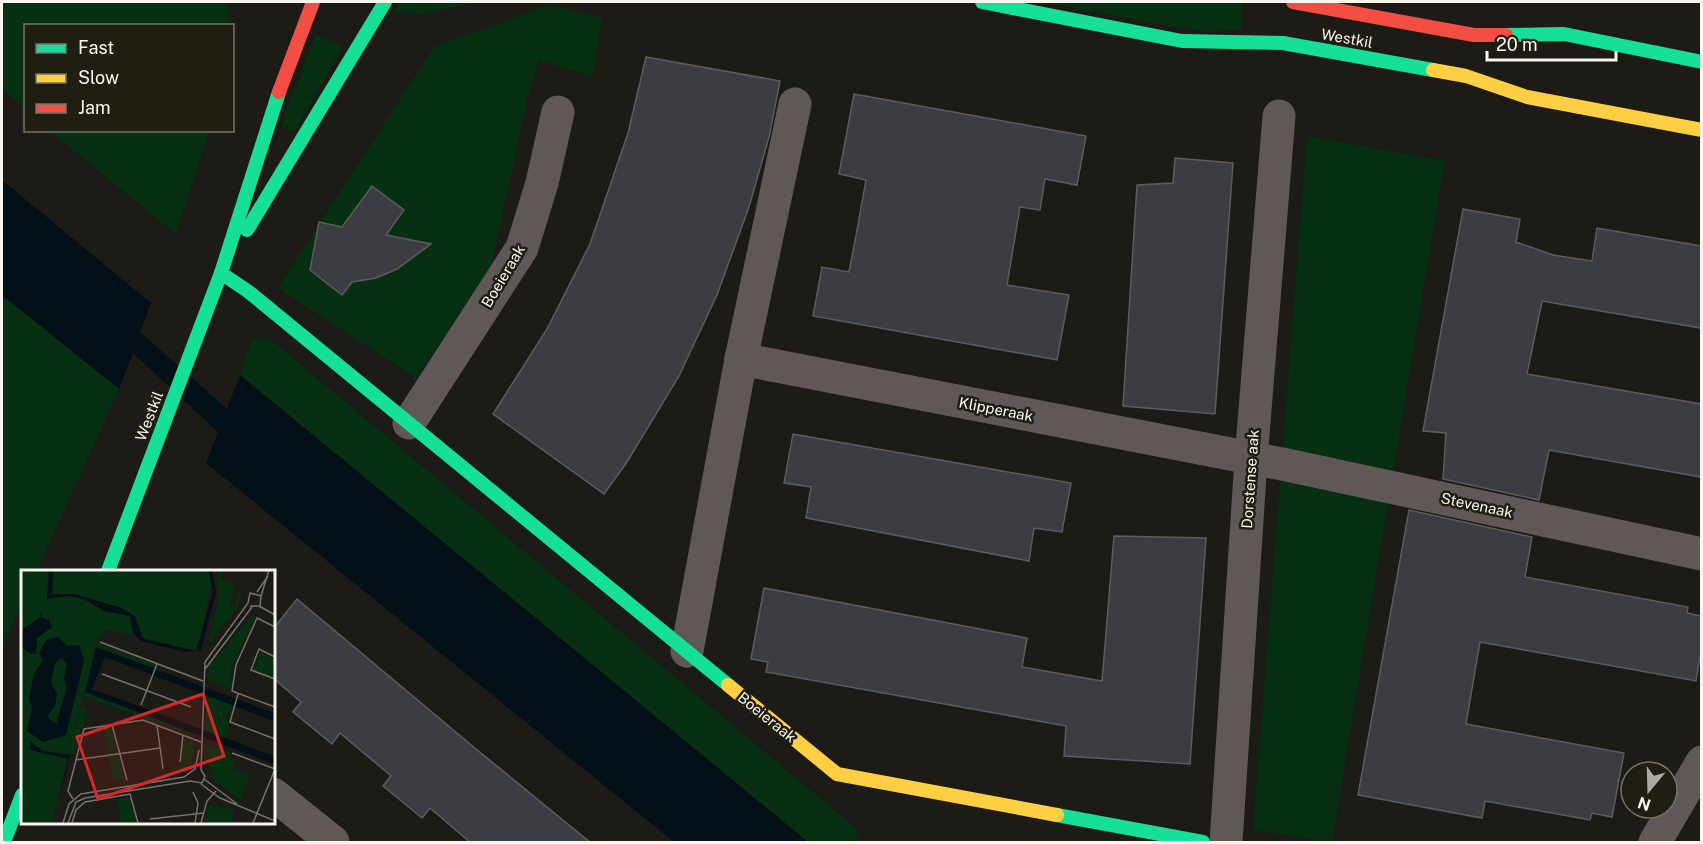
<svg xmlns="http://www.w3.org/2000/svg" width="1703" height="844" viewBox="0 0 1703 844" font-family="'Public Sans',sans-serif">
<style>
.green{fill:#063011}
.water{fill:#031017}
.building{fill:#3c3c43;stroke:#5d5c5c;stroke-width:1.5}
.lines{fill:none;stroke-linecap:round;stroke-linejoin:round}
.street{stroke:#605856;stroke-width:33}
.fast{stroke:#16e098;stroke-width:14}
.slow{stroke:#ffcf43;stroke-width:14}
.jam{stroke:#f24e42;stroke-width:14}
.labels{text-anchor:middle;dominant-baseline:central;stroke-width:5;stroke-linejoin:round;paint-order:stroke}
.street-label{font-size:15px;fill:#f7f5ed;stroke:#201d12}
.inset-road{fill:none;stroke:#74726c;stroke-width:1.5}
.view{fill:#d62828;fill-opacity:0.15;stroke:#d62828;stroke-width:3}
.inset-edge{fill:none;stroke:#f7f5ed;stroke-width:3}
</style>
<rect width="100%" height="100%" fill="#1c1b16"/>
<g class="green">
<path d="M2,2H229L228,25L26,26L25,109L2,88Z"/>
<path d="M400,2H477L424,14L393,12Z"/>
<path d="M1040,2H1242V30L1203,32Z"/>
<path d="M549,5L602,18L593,77L539,60L528,97L489,277L416,378L278,288L434,47Z"/>
<path d="M316,34L343,47L294,132L281,125Z"/>
<path d="M50,131H209L176,234Z"/>
<path d="M1307,136L1445,161L1332,842L1253,830Z"/>
<path d="M2,295L119,389L37,571H22V603L2,648Z"/>
<path d="M252,339H270L857,829V842H808L240,375Z"/>
</g>
<path class="water" d="M2,180L151,303L140,332L227,409L240,375L808,842H674L206,463L218,432L133,353L119,389L2,295Z"/>
<g class="building">
<path d="M646,57L780,81L769,137L749,207L717,295L679,376L627,462L604,494L493,414L547,329L590,244L628,133Z"/>
<path d="M854,94L1086,136L1077,185L1045,179L1040,210L1020,207L1007,285L1069,295L1057,360L813,316L822,267L849,272L858,225L866,180L839,174Z"/>
<path d="M1175,158L1233,163L1215,414L1123,406L1137,185L1173,183Z"/>
<path d="M372,186L404,210L386,235L431,244L397,269L376,278L352,282L342,295L310,270L319,222L342,227Z"/>
<path d="M1463,209L1520,219L1516,242L1553,255L1592,261L1597,228L1701,246V328L1542,301L1527,374L1701,404V477L1549,450L1539,500L1443,479L1446,433L1423,431Z"/>
<path d="M793,434L1071,483L1062,532L1034,528L1029,561L806,518L811,487L784,483Z"/>
<path d="M1409,510L1532,537L1525,577L1688,607L1687,613L1701,616V651L1696,681L1480,642L1466,724L1624,753L1612,817L1592,813L1590,820L1485,801L1482,818L1358,795Z"/>
<path d="M1114,536L1206,538L1190,764L1064,756L1066,726L766,672L768,662L751,659L764,588L1027,638L1022,667L1102,681Z"/>
<path d="M297,599L476,749L591,843H471L430,808L422,818L383,786L391,776L340,733L332,744L293,712L301,702L273,678V629Z"/>
</g>
<g class="lines">
<g class="street">
<path d="M741,359L1287,465L1702,554"/>
<path d="M409,423L522,248L542,183L558,112"/>
<path d="M687,651L741,359L795,104"/>
<path d="M273,794L333,842"/>
<path d="M1226,842L1251,459L1279,116"/>
<path d="M1655,842L1702,762"/>
</g>
<g class="fast">
<path d="M982,2L1182,41L1283,43L1433,70"/>
<path d="M1506,35L1564,34L1702,62"/>
<path d="M247,230L385,2"/>
<path d="M221,273L249,292L728,685"/>
<path d="M108,571L221,273L279,92"/>
<path d="M1057,815L1203,842"/>
<path d="M4,842L22,795"/>
</g>
<g class="slow">
<path d="M1433,70L1466,76L1527,97L1702,130"/>
<path d="M728,685L837,774L1057,815"/>
</g>
<g class="jam">
<path d="M1293,2L1474,35H1506"/>
<path d="M279,92L313,2"/>
</g>
</g>
<g class="labels">
<g class="street-label">
<text transform="translate(1347 38) rotate(10)">Westkil</text>
<text transform="translate(503 276) rotate(-59)">Boeieraak</text>
<text transform="translate(996 409) rotate(11)">Klipperaak</text>
<text transform="translate(149 416) rotate(-69)">Westkil</text>
<text transform="translate(1250 479) rotate(-86)">Dorstense aak</text>
<text transform="translate(1477 505) rotate(12)">Stevenaak</text>
<text transform="translate(767 717) rotate(39)">Boeieraak</text>
</g>
</g>
<g transform="translate(21 570)">
<rect width="254" height="254" fill="#1c1b16"/>
<path d="M0,0H187L191,11L177,81L84,59L76,73L134,94L133,98L75,77L64,122L116,142L115,145L62,126L49,177L60,138H65L63,157L59,160L53,183L48,182L36,230L40,234L35,237L31,253H0ZM196,0H202L199,9L214,14L209,35L214,36L218,21L221,23L217,37L187,74L198,25ZM231,45L235,46L210,98V119L186,109L189,95ZM239,81L253,88V108L233,100ZM186,125L212,135L204,148L209,157L205,168L184,160ZM119,143L176,165V167L119,147ZM89,157L103,209L92,211L83,158ZM163,169L175,172L170,194L158,200ZM184,173L210,183L209,188L215,191L212,199L229,206L219,230L192,209ZM108,227L115,253H100L96,229ZM188,235L214,240L211,253H183Z" fill="#063011"/>
<path d="M28,0H33L31,24H53L98,37L114,46L122,69L175,81L192,22L187,0H191L195,21L180,81L163,82L120,71L112,64L109,46L83,41L63,29L47,26L26,29ZM21,39L20,47L28,50L31,57L16,68L15,84L8,83L0,76L2,59L18,48ZM37,67L46,76L58,75L63,91L45,165L22,172L6,161L11,138L8,129L13,104L22,90L18,83L25,70ZM41,88L46,94L43,109L46,117L35,154L26,147L34,136L36,124L30,112L34,93ZM75,77L253,143V151L84,87L71,119L253,186V194L64,122ZM9,172L23,181L49,185L39,227L47,189L9,180Z" fill="#031017" fill-rule="evenodd"/>
<path class="inset-road" d="M236,22L247,6M240,26L248,0M227,33L229,23L240,26M229,36H239L240,26M238,36L254,45M254,57L236,48L215,95L211,121L254,137M79,72L182,111M254,87L238,79L230,100L254,109M184,99L231,37M81,104L170,137M217,124L209,152L254,169M120,135L136,94M91,155L106,210M136,155L142,199M211,183L254,199M54,190L139,178M159,192L162,165M174,199L178,180M180,200L184,92L227,33M183,209L216,234M169,211L181,213L184,206L180,200M180,214L199,228L254,251M172,222L177,233L174,253M52,229L47,221L63,159L122,150L180,172M129,249L183,243M42,253L48,234L60,224L163,207L174,199M47,253L55,232L64,228L169,211M51,253L55,240L64,232L109,224L117,253M180,253L186,231L195,221M232,253L254,199"/>
<path class="view" d="M182,124L203,186L77,229L56,167Z"/>
<rect width="254" height="254" class="inset-edge"/>
</g>
<rect width="1703" height="844" fill="none" stroke="#f7f5ed" stroke-width="6"/>
<rect x="24" y="24" width="210" height="108" fill="#201d12" stroke="#76736a" stroke-width="1.5"/>
<rect x="36" y="44" width="30" height="9" fill="#16e098" stroke="#76736a" stroke-width="1.5"/>
<text x="78" y="54" font-size="18" fill="#f7f5ed">Fast</text>
<rect x="36" y="74" width="30" height="9" fill="#ffcf43" stroke="#76736a" stroke-width="1.5"/>
<text x="78" y="84" font-size="18" fill="#f7f5ed">Slow</text>
<rect x="36" y="104" width="30" height="9" fill="#f24e42" stroke="#76736a" stroke-width="1.5"/>
<text x="78" y="114" font-size="18" fill="#f7f5ed">Jam</text>
<g transform="translate(1649 790) rotate(199)"><circle r="28" fill="#201d12" stroke="#76736a" stroke-width="1.5"/>
<path d="M0-4.5L10 22L0 15L-10 22Z" fill="#aaa9a2"/>
<text y="-9" font-size="16" font-weight="bold" text-anchor="middle" fill="#f7f5ed">N</text>
</g>
<path d="M1487 51v9h129v-9" fill="none" stroke="#f7f5ed" stroke-width="3"/>
<text x="1496" y="51" font-size="18" fill="#f7f5ed" stroke="#201d12" stroke-width="4.5" paint-order="stroke">20 m</text>
</svg>
